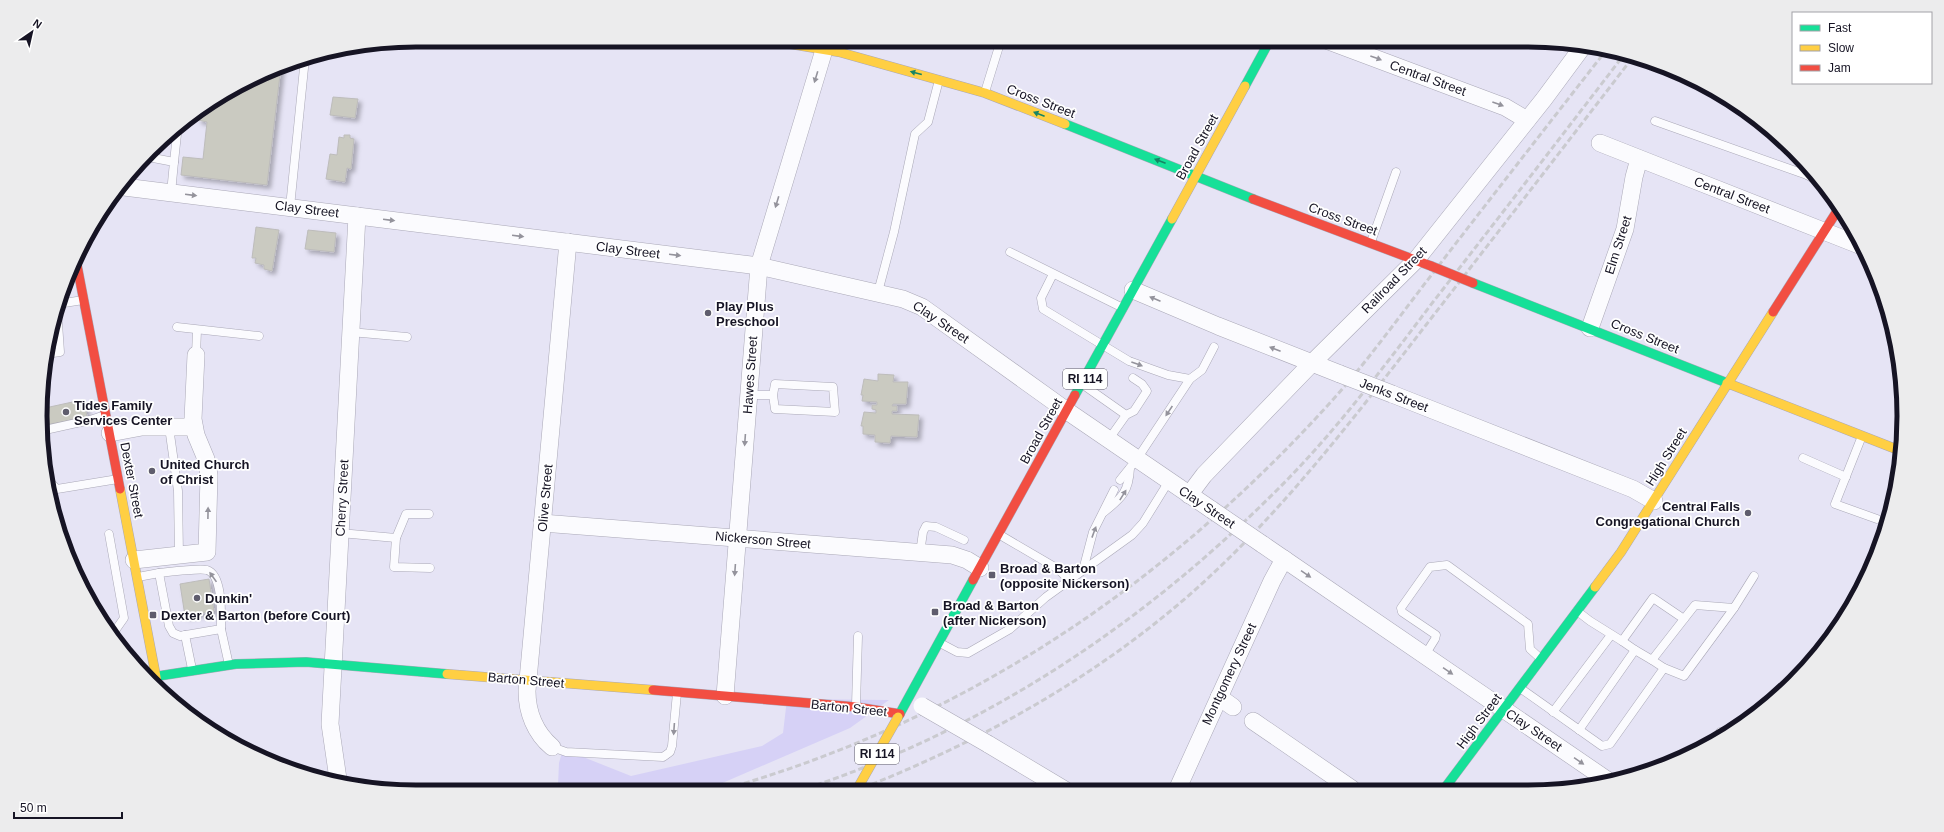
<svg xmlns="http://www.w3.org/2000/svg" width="1944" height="832" viewBox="0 0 1944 832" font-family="Helvetica,sans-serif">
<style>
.green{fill:#d6d1f6}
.building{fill:#cacac1;stroke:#bdbcbb;filter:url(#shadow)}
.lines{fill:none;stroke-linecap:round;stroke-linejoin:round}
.lane-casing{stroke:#aaa8b7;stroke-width:9}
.street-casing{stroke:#aaa8b7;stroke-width:18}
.fast-casing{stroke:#aaa8b7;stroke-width:10}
.slow-casing{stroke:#aaa8b7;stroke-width:10}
.jam-casing{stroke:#aaa8b7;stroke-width:10}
.lane{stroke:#fbfbfe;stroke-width:8}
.street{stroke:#fbfbfe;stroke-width:17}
.fast{stroke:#16e098;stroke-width:9}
.slow{stroke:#ffcf43;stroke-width:9}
.jam{stroke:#f24e42;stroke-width:9}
.rail{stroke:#cacacf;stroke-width:3;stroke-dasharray:6 3;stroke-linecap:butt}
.street-bridge-casing{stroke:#aaa8b7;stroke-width:18;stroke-linecap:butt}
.slow-bridge-casing{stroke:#aaa8b7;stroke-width:10;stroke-linecap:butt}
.jam-bridge-casing{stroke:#aaa8b7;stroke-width:10;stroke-linecap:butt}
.street-bridge{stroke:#fbfbfe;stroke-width:17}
.slow-bridge{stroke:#ffcf43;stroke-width:9}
.jam-bridge{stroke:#f24e42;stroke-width:9}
.oneway{fill:#94939c}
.oneway2{fill:#168464}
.poi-dot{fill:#5f5d6d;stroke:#fff;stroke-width:1.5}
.labels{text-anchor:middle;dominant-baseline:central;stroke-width:3.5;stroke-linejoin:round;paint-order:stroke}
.shield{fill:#fff;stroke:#5c5a66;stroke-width:1}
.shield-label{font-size:12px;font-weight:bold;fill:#161424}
.street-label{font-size:13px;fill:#161424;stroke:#fff}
.poi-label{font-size:13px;font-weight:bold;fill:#161424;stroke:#fff;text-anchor:start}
.rim{fill:none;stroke:#161424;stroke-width:5}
</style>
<defs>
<filter id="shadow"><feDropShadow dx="3.5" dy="3.5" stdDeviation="2" flood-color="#0004"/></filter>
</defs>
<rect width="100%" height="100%" fill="#e6e4f5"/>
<path class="green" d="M787,699L889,700L850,728L704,791L546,792L558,785L559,763L563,749L631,776L762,746L783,733Z"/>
<g class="building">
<path d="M281,66L267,185L181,175L183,157L203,159L207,122L198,120L200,111L228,90Z"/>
<path d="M333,97L358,99L355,118L330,115Z"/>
<path d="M344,135H350V138L354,139L351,169L347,168L345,182L326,179L330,154L337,155L339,137L344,138Z"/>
<path d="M256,227L279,230L272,271L264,269V265L255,263L256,258H252Z"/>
<path d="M308,230L336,233L334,252L305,249Z"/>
<path d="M878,374L894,375L893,382H908L906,404H893L892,406H897V411H892V414L919,415L917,437L891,436L890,443L875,442V435L863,434V426H861L864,412L876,413V410L872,409V405H877V402L862,401L863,395H861L864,379L878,381Z"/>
<path d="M77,401L78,406L85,405L87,417L45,425V408Z"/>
<path d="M209,579L214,611L185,616L180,584Z"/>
</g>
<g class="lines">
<g class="lane-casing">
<g id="lane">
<path d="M1066,40L1071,42"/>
<path d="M985,92L1001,40"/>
<path d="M1655,121L1807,175"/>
<path d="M169,133L177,134L174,162"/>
<path d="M148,157L174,162L171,193"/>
<path d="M1802,161L1807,175L1825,185"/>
<path d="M290,207L305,58"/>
<path d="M1371,242L1396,172"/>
<path d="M1010,252L1123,308"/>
<path d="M1053,274L1041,298L1043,309L1129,361L1168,375L1190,379L1202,370L1214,347"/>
<path d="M878,292L894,232L915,134L928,122L939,80"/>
<path d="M58,304L83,300"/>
<path d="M177,327L259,336"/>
<path d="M350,332L407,337"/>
<path d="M46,354L60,352L57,309"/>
<path d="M196,355L197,330"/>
<path d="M1082,384L1126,415L1109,439"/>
<path d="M748,395H773L775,409L835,412L833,387L775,384L773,395"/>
<path d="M1126,415L1134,411L1147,391L1142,384L1133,378"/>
<path d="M169,427L178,491L179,555"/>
<path d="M45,430L90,420L105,415"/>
<path d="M1862,436L1835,504L1877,519"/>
<path d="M1803,458L1846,477"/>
<path d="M47,479L57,489L118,479"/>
<path d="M1120,480L1137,459L1190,379"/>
<path d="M1104,512C1122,498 1129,491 1130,468"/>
<path d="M340,533L396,538L406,514H429"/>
<path d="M109,534L124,618L112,635"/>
<path d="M1000,535L1058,569L1069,580"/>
<path d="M396,538L394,567L430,568"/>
<path d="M920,553L923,532L926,526L936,527L964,540"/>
<path d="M1083,570L1093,532L1114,490"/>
<path d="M159,573C169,572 199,568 207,570C223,575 221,614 221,629"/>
<path d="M138,577L159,573L169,626L173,633L180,636L221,629L229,665"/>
<path d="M1684,619L1695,605L1734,608L1754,576"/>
<path d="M185,635L192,669"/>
<path d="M940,643L957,652L968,653L1010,629L1046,597L1132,535L1143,523L1169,481"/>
<path d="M1635,650L1652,660"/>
<path d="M1425,655L1435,639L1436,635L1402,612L1401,608L1430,567L1447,565L1528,624L1530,649L1540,658"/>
<path d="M1664,668L1684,676L1734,608"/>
<path d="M1520,688L1602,746L1610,744L1664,668L1652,660L1684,619L1653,598L1622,641L1590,621L1577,611"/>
<path d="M856,705L858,636"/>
<path d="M1553,712L1611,635"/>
<path d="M1579,730L1635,650L1622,641"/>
<path d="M1720,732L1723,734"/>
<path d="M552,747L566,752L663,757L670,752L672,746L677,693"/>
</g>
</g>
<g class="street-casing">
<g id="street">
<path d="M1326,40L1505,107L1527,120"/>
<path d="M1600,143L1864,247"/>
<path d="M124,187L759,266L903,299L922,307L1067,411L1212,510"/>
<path d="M1133,290L1218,326L1340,374"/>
<path d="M1590,328L1625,229L1634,177L1639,159"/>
<path d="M1392,394L1633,489L1654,501"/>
<path d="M110,433L142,427H194"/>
<path d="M1189,495L1204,475L1312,363L1416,260L1544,99L1581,49"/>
<path d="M542,523L952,555L967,560L980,568"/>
<path d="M1262,544L1607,780"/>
<path d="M134,560L207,552L209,475L206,459L196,435L193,419L196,355"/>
<path d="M725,696L759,266L827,40"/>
<path d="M1219,697L1233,707"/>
<path d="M1253,721L1352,789"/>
<path d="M988,744L1065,790"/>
<path d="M552,747C535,733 527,712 527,691L568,242"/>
<path d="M338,779L330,724L357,216"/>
<path d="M1177,790L1272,581L1284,559"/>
</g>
</g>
<g class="fast-casing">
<g id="fast">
<path d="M1245,86L1270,40"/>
<path d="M1065,124L1253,199"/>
<path d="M1473,283L1727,383"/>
<path d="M1075,395L1172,219"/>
<path d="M152,677L236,664L306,662L447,674"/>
<path d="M898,717L973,580"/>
<path d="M1444,789L1595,587"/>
</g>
</g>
<g class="slow-casing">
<g id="slow">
<path d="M766,40L839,52L985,93L1065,124"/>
<path d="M1172,219L1245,86"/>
<path d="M1727,383L1901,451"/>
<path d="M120,489L157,682"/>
<path d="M1595,587L1621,552L1773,312"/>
<path d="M447,674L653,690"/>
</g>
</g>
<g class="jam-casing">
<g id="jam">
<path d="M1253,199L1431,266"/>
<path d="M76,260L120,489"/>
<path d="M1773,312L1839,208"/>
<path d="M973,580L1075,395"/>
<path d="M653,690L856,707L900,714"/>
</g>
</g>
<use href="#lane" class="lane"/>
<use href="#street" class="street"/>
<use href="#fast" class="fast"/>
<use href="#slow" class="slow"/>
<use href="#jam" class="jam"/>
<g class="rail">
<path d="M718,791C964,722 1168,584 1338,394C1372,355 1402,313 1433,273C1490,199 1547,126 1604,53"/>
<path d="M799,791C982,731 1138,628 1274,493C1333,435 1383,368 1433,302C1497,220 1560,138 1623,56"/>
<path d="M855,791C973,745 1083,685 1180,603C1275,522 1350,423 1426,325C1495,236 1564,147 1633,57"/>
</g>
<g class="street-bridge-casing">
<g id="street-bridge">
<path d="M1340,374L1392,394"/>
<path d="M1212,510L1262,544"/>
<path d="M922,706L988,744"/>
</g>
</g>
<g class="slow-bridge-casing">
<path id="slow-bridge" d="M856,791L898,717"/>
</g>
<g class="jam-bridge-casing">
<path id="jam-bridge" d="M1431,266L1473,283"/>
</g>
<use href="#street-bridge" class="street-bridge"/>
<use href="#slow-bridge" class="slow-bridge"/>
<use href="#jam-bridge" class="jam-bridge"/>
</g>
<defs><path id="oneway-solid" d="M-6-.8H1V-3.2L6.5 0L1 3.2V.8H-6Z"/></defs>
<g class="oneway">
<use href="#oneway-solid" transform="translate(1376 58) rotate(20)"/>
<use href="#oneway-solid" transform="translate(816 77) rotate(107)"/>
<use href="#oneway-solid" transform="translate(1498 104) rotate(20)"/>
<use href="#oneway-solid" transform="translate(191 195) rotate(7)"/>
<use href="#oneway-solid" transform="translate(777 202) rotate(107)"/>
<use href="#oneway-solid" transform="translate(389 220) rotate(7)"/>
<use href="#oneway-solid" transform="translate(518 236) rotate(7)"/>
<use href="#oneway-solid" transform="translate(675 255) rotate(7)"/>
<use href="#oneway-solid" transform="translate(1155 299) rotate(-157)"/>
<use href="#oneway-solid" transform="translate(1275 349) rotate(-159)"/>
<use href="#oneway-solid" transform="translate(1137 364) rotate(20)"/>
<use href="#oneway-solid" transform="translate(1169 411) rotate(124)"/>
<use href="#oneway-solid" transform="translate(745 440) rotate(94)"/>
<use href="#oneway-solid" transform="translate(1123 495) rotate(-58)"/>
<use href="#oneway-solid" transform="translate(208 513) rotate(-89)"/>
<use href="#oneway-solid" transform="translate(1094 532) rotate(-70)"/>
<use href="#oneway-solid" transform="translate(735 570) rotate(94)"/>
<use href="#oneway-solid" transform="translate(1306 574) rotate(34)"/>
<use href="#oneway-solid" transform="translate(213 577) rotate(-125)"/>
<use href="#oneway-solid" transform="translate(1448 671) rotate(34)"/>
<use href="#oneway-solid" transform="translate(674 729) rotate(94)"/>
<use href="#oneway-solid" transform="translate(1579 761) rotate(34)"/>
</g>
<g class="oneway2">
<use href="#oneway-solid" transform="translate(916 73) rotate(-165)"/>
<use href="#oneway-solid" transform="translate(1039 114) rotate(-159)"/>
<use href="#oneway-solid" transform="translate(1160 161) rotate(-159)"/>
</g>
<g class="poi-dot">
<circle cx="708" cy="313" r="4"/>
<circle cx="66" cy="412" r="4"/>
<circle cx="152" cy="471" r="4"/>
<circle cx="1748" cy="513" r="4"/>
<rect x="988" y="571" width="8" height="8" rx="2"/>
<circle cx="197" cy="598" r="4"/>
<rect x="931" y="608" width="8" height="8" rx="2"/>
<rect x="149" y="611" width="8" height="8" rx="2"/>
</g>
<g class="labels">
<g class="shield">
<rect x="1063" y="369" width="44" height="20" rx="3"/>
<rect x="855" y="744" width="44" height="20" rx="3"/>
</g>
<g class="shield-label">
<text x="1085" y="379">RI 114</text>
<text x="877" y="754">RI 114</text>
</g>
<g class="street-label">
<text transform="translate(1428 78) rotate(20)">Central Street</text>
<text transform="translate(1041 101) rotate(21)">Cross Street</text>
<text transform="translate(1197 147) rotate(-61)">Broad Street</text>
<text transform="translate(1732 195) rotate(21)">Central Street</text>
<text transform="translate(307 209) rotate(7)">Clay Street</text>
<text transform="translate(1343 219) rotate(20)">Cross Street</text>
<text transform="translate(1618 245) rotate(-72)">Elm Street</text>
<text transform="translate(628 250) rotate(7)">Clay Street</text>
<text transform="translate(1394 280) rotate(-46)">Railroad Street</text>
<text transform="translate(941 322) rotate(34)">Clay Street</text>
<text transform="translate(1645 336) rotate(22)">Cross Street</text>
<text transform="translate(750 375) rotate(-86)">Hawes Street</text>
<text transform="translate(1394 395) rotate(21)">Jenks Street</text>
<text transform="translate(1041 431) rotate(-61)">Broad Street</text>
<text transform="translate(1666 457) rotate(-58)">High Street</text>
<text transform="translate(132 480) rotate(79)">Dexter Street</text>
<text transform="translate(342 498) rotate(-87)">Cherry Street</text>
<text transform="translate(545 498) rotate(-85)">Olive Street</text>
<text transform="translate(1207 507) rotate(34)">Clay Street</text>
<text transform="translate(763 540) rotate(5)">Nickerson Street</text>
<text transform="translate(1229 674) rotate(-65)">Montgomery Street</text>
<text transform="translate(526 680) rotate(5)">Barton Street</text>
<text transform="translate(849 708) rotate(6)">Barton Street</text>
<text transform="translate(1479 721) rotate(-53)">High Street</text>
<text transform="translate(1534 730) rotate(34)">Clay Street</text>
</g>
<g class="poi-label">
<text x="716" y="306">Play Plus<tspan x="716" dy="15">Preschool</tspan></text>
<text x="74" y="405">Tides Family<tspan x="74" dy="15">Services Center</tspan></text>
<text x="160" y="464">United Church<tspan x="160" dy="15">of Christ</tspan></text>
<text x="1740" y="506" text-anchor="end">Central Falls<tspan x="1740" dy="15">Congregational Church</tspan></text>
<text x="1000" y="568">Broad &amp; Barton<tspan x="1000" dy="15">(opposite Nickerson)</tspan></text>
<text x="205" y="598">Dunkin'</text>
<text x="943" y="605">Broad &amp; Barton<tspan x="943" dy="15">(after Nickerson)</tspan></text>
<text x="161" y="615">Dexter &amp; Barton (before Court)</text>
</g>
</g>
<path d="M0 0H1944V832H0ZM416 47H1528A369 369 0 0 1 1897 416V416A369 369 0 0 1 1528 785H416A369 369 0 0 1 47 416V416A369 369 0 0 1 416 47Z" fill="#ececed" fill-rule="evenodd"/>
<path class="rim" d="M416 47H1528A369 369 0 0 1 1897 416V416A369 369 0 0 1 1528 785H416A369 369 0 0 1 47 416V416A369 369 0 0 1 416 47Z"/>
<rect x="1792" y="12" width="140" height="72" fill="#ffffff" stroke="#a2a1a7"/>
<rect x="1800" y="25" width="20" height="6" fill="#16e098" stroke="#a2a1a7"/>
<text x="1828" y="32" font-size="12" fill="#161424">Fast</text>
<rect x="1800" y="45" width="20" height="6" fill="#ffcf43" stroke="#a2a1a7"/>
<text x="1828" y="52" font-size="12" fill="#161424">Slow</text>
<rect x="1800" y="65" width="20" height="6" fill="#f24e42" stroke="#a2a1a7"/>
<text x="1828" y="72" font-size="12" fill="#161424">Jam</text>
<g transform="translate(32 32) rotate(34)" stroke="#ffffff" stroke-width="3" paint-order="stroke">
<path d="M0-3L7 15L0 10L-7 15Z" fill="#161424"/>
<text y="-6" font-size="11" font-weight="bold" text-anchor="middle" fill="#161424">N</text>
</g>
<path d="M14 812v6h108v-6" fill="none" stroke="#161424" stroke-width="2"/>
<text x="20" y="812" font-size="12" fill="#161424" stroke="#ffffff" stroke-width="3" paint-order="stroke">50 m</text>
</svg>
